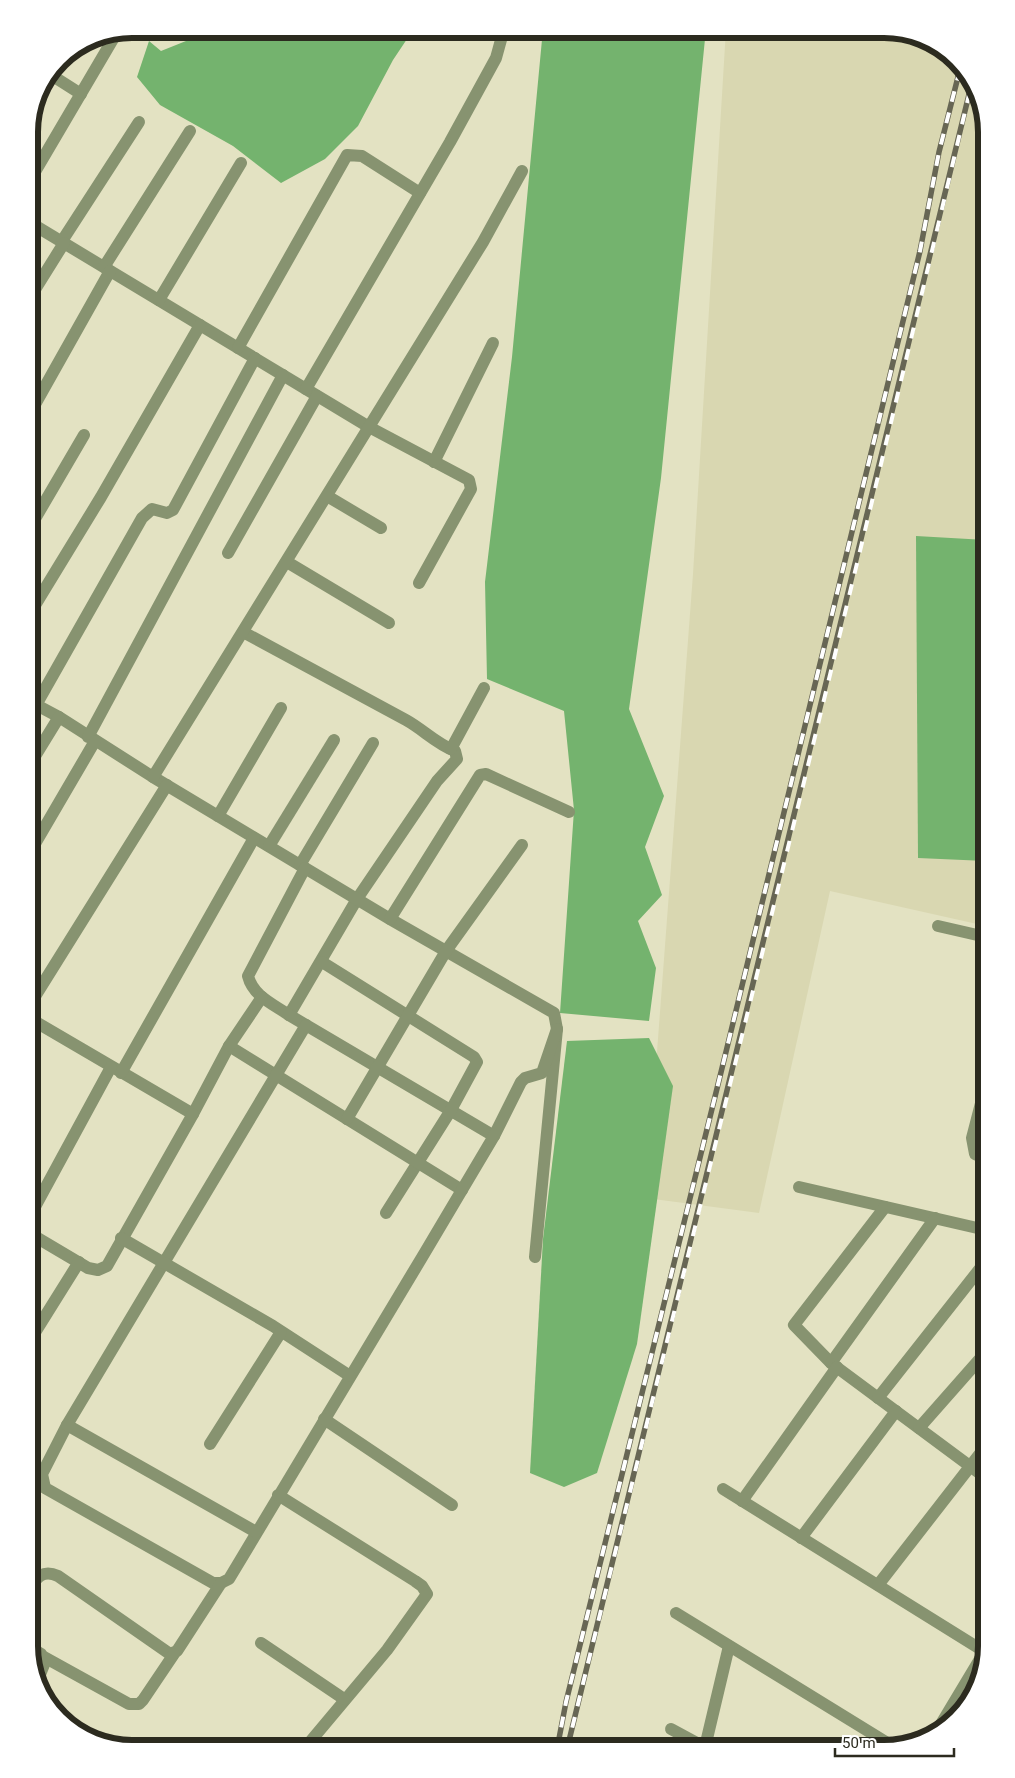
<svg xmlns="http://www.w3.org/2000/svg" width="1015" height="1778" viewBox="0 0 1015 1778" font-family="Roboto,sans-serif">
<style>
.built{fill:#d9d7b1}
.water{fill:#74b36e}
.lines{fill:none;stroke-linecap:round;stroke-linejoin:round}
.minor{stroke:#879370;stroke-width:12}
.rail-casing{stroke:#676654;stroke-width:5.5}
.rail{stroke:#fff;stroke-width:4;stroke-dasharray:11;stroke-linecap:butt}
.rim{fill:none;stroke:#2c2b1f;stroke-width:6}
</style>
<rect width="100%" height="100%" fill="#e3e2c2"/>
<path class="built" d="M726,29H891L941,46L976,86L986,132V926L830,891L759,1213L646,1198L693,574Z"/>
<g class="water">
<path d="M206,29H413V30L393,60L358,126L325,159L281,183L233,146L160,105L137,77L149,41L161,51L201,35Z"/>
<path d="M543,29H706L661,478L629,709L664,796L645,847L662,895L638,921L656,968L649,1021L560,1013L574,810L564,711L487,679L485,582L512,357Z"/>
<path d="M916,536L986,540V861L918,858Z"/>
<path d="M649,1038L673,1086L637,1344L597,1473L564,1487L530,1473L543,1239L567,1041Z"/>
</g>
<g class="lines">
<g class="minor">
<path d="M48,73L81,94"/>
<path d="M29,182L116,34"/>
<path d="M29,222L369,427L469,480L471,489L419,583"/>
<path d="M62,241L139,122"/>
<path d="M104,267L190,131"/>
<path d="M29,299L64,243"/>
<path d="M159,300L241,163"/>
<path d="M238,348L347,155L362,156L420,193"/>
<path d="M306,389L450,142L496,58L504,29"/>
<path d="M29,415L110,271"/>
<path d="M434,462L493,343"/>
<path d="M327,496L381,528"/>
<path d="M29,529L84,435"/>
<path d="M228,553L317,396"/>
<path d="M287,562L389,623"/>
<path d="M29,615L101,497L200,325"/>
<path d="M243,632C298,662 352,691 406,720C424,730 435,743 455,751L457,759L437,781L357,899L289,1015"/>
<path d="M29,701L59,717L153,777L390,919L554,1013L557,1029L535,1257"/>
<path d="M36,705L142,518L152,509L167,513L173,510L255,358"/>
<path d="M88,737L283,375"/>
<path d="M451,749L484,688"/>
<path d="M29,766L59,717"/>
<path d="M153,777L483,242L522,171"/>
<path d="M218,816L281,708"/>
<path d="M269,846L334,740"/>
<path d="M29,854L95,741"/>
<path d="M300,865L373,743"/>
<path d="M305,868L248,976C253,996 273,1004 289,1015L494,1136"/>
<path d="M390,919L480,775L486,774L569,812"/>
<path d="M938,926L986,937"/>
<path d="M322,962L474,1057L477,1062L451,1110L386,1213"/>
<path d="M29,1006L167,785"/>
<path d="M29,1018L193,1114L229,1046L462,1190"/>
<path d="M306,1025L67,1425L42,1474L45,1488L213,1583H221L229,1579L424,1254L494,1136L521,1082L525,1078L542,1073L557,1029"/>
<path d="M229,1046L262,997"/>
<path d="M121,1073L254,838"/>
<path d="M347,1119L446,951L522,845"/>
<path d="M986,1159L975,1154L972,1138L986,1084"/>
<path d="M799,1187L986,1230"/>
<path d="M885,1207L794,1325L831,1363L986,1478"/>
<path d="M29,1218L111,1067"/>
<path d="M29,1233L88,1268L98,1270L107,1266L193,1114"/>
<path d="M121,1238L273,1326L350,1376"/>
<path d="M29,1342L79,1262"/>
<path d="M831,1363L935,1218"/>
<path d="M878,1398L986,1261"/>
<path d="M324,1419L452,1505"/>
<path d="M67,1425L256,1532"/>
<path d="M919,1428L986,1352"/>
<path d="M210,1444L281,1332"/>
<path d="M723,1489L985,1652"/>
<path d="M278,1495L415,1581L422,1586L427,1594L387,1650L304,1749"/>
<path d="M742,1501L837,1367"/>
<path d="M801,1538L896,1411"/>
<path d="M878,1585L986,1446"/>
<path d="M29,1589C37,1577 43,1569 58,1576L170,1654L177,1651L221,1583"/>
<path d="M676,1613L894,1747"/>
<path d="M261,1643L344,1699"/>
<path d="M29,1647L41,1654L45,1662L37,1682"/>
<path d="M44,1657L129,1704H139L143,1700L174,1654"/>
<path d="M671,1729L708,1749"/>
<path d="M935,1734L986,1649"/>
<path d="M705,1747L729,1646"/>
</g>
<g class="rail-casing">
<g id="rail">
<path d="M557,1749L566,1702L725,1056L920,251L939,152L960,69"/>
<path d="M567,1749C703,1193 841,638 972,82"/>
</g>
</g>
<use href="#rail" class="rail"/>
</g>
<path d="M0 0H1015V1778H0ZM132 38H884A94 94 0 0 1 978 132V1646A94 94 0 0 1 884 1740H132A94 94 0 0 1 38 1646V132A94 94 0 0 1 132 38Z" fill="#fff" fill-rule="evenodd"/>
<path class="rim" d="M132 38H884A94 94 0 0 1 978 132V1646A94 94 0 0 1 884 1740H132A94 94 0 0 1 38 1646V132A94 94 0 0 1 132 38Z"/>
<path d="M835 1748v8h119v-8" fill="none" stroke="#2c2b1f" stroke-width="2.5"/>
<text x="842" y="1748" font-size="15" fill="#2c2b1f" stroke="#ffffff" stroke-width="4" paint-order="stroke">50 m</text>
</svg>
